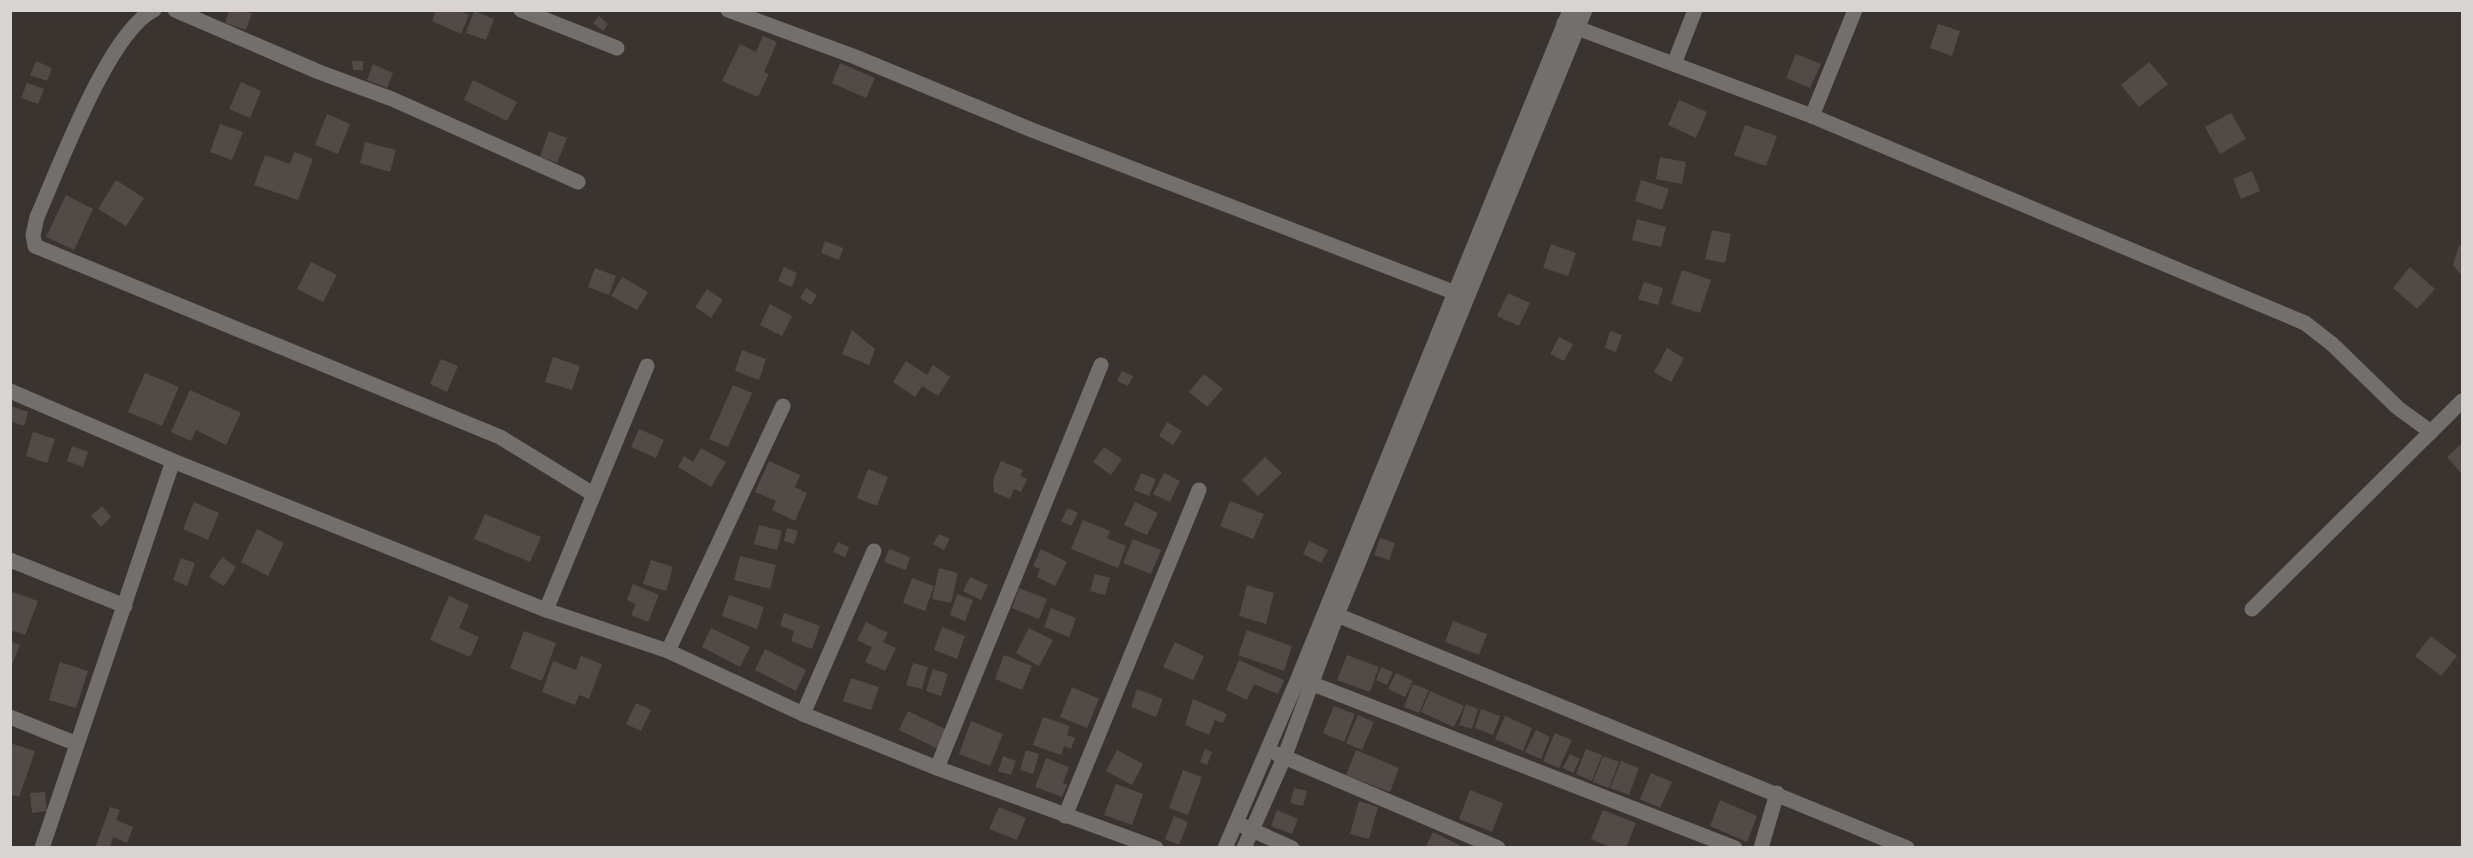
<svg xmlns="http://www.w3.org/2000/svg" width="2473" height="858" viewBox="0 0 2473 858" font-family="'Crimson Pro',serif">
<style>
.building{fill:#514a47}
.lines{fill:none;stroke-linecap:round;stroke-linejoin:round}
.minor{stroke:#726f6d;stroke-width:15}
</style>
<rect width="100%" height="100%" fill="#3a3431"/>
<g class="building">
<path d="M229,10L252,13L246,30L225,23Z"/>
<path d="M436,10H458L469,15L461,34L432,21Z"/>
<path d="M474,11L494,19L486,40L466,33Z"/>
<path d="M599,16L608,24L603,31L593,23Z"/>
<path d="M1938,24L1960,31L1952,56L1930,48Z"/>
<path d="M763,36L777,42L764,72L769,74L758,97L722,81L740,44L756,52Z"/>
<path d="M1796,54L1821,64L1810,88L1786,78Z"/>
<path d="M36,61L52,68L47,81L30,75Z"/>
<path d="M352,61H363V70H353Z"/>
<path d="M2149,62L2168,84L2139,107L2121,85Z"/>
<path d="M840,63L875,78L866,98L832,83Z"/>
<path d="M373,64L393,73L387,88L367,80Z"/>
<path d="M473,80L517,102L507,121L464,100Z"/>
<path d="M241,82L261,91L250,118L229,109Z"/>
<path d="M27,83L44,89L38,104L21,98Z"/>
<path d="M1679,100L1707,112L1696,138L1668,125Z"/>
<path d="M2231,113L2246,139L2220,154L2205,127Z"/>
<path d="M327,114L350,124L338,154L315,145Z"/>
<path d="M220,124L243,132L232,160L210,152Z"/>
<path d="M1745,125L1777,136L1766,166L1734,155Z"/>
<path d="M549,131L567,138L557,163L540,157Z"/>
<path d="M365,142L396,150L390,172L360,163Z"/>
<path d="M294,152L313,159L298,200L254,185L265,155L290,164Z"/>
<path d="M1660,157L1686,162L1682,184L1656,179Z"/>
<path d="M2252,171L2260,191L2241,199L2233,179Z"/>
<path d="M116,180L144,198L126,226L98,209Z"/>
<path d="M1641,180L1669,189L1662,210L1635,201Z"/>
<path d="M66,195L93,209L74,250L46,237Z"/>
<path d="M1637,219L1666,227L1661,247L1632,240Z"/>
<path d="M1712,230L1731,234L1725,263L1705,259Z"/>
<path d="M825,241L843,248L839,260L821,253Z"/>
<path d="M1551,244L1576,253L1568,276L1543,268Z"/>
<path d="M2459,245H2462V276L2453,265Z"/>
<path d="M311,262L337,275L323,302L297,289Z"/>
<path d="M784,267L797,273L792,287L778,281Z"/>
<path d="M2410,267L2435,289L2417,309L2393,288Z"/>
<path d="M595,268L616,276L609,295L588,287Z"/>
<path d="M1682,270L1711,280L1700,313L1671,304Z"/>
<path d="M622,277L648,292L637,310L611,296Z"/>
<path d="M1644,282L1663,288L1658,305L1638,299Z"/>
<path d="M806,288L817,295L811,305L800,298Z"/>
<path d="M707,289L723,300L711,318L695,307Z"/>
<path d="M1508,293L1530,303L1519,326L1497,316Z"/>
<path d="M770,304L792,316L782,336L760,325Z"/>
<path d="M852,330L875,349L869,365L842,354Z"/>
<path d="M1610,331L1622,335L1616,352L1605,348Z"/>
<path d="M1559,337L1573,344L1564,361L1550,354Z"/>
<path d="M1667,348L1684,358L1671,382L1654,372Z"/>
<path d="M742,350L766,359L759,380L735,371Z"/>
<path d="M553,357L580,366L572,390L545,382Z"/>
<path d="M441,359L458,366L447,392L430,384Z"/>
<path d="M906,361L927,375L933,365L950,377L938,396L922,386L915,397L893,382Z"/>
<path d="M1122,371L1133,376L1128,386L1117,381Z"/>
<path d="M145,373L179,387L162,426L128,412Z"/>
<path d="M1204,374L1223,389L1207,407L1189,392Z"/>
<path d="M733,385L752,393L728,447L709,439Z"/>
<path d="M190,390L241,413L226,445L196,430L191,441L171,432Z"/>
<path d="M10,406L28,412L24,426L10,421Z"/>
<path d="M1167,422L1182,431L1173,445L1159,436Z"/>
<path d="M639,429L664,440L656,458L631,447Z"/>
<path d="M33,432L55,439L47,463L26,456Z"/>
<path d="M2462,443V474L2447,457Z"/>
<path d="M72,446L88,452L83,467L67,461Z"/>
<path d="M1104,447L1122,459L1111,475L1093,462Z"/>
<path d="M701,448L726,462L711,487L678,467L684,456L693,462Z"/>
<path d="M1265,457L1282,473L1258,496L1242,480Z"/>
<path d="M769,461L800,475L795,487L807,493L795,521L772,510L776,501L755,492Z"/>
<path d="M1001,461L1023,470L1020,476L1027,479L1021,492L1014,489L1010,499L994,492L993,480Z"/>
<path d="M868,469L888,477L877,506L857,498Z"/>
<path d="M1141,473L1156,479L1149,496L1134,490Z"/>
<path d="M1164,473L1180,481L1170,502L1153,494Z"/>
<path d="M1230,501L1264,514L1253,539L1220,526Z"/>
<path d="M194,502L219,513L208,540L183,529Z"/>
<path d="M1135,502L1158,513L1147,535L1124,525Z"/>
<path d="M102,506L111,517L101,527L91,516Z"/>
<path d="M1068,508L1078,513L1071,526L1061,521Z"/>
<path d="M485,514L541,537L530,562L474,539Z"/>
<path d="M1083,520L1110,531L1107,538L1126,546L1118,568L1071,549Z"/>
<path d="M759,525L782,531L777,550L754,544Z"/>
<path d="M787,528L798,531L794,544L784,541Z"/>
<path d="M257,529L284,543L268,576L241,562Z"/>
<path d="M939,534L950,539L944,550L933,544Z"/>
<path d="M1380,538L1395,543L1389,560L1374,555Z"/>
<path d="M1133,539L1161,550L1151,574L1123,563Z"/>
<path d="M1309,541L1328,550L1321,563L1303,554Z"/>
<path d="M838,542L849,547L845,557L833,552Z"/>
<path d="M889,549L910,557L906,570L884,562Z"/>
<path d="M1041,549L1067,562L1055,586L1037,577L1040,569L1033,566Z"/>
<path d="M740,556L776,565L770,589L734,580Z"/>
<path d="M222,557L236,567L224,586L209,577Z"/>
<path d="M181,558L195,563L187,586L173,580Z"/>
<path d="M651,560L673,567L666,591L643,584Z"/>
<path d="M939,568L958,573L951,603L932,599Z"/>
<path d="M1095,574L1110,578L1105,595L1090,591Z"/>
<path d="M970,577L988,585L981,600L963,591Z"/>
<path d="M912,578L934,586L925,611L903,603Z"/>
<path d="M633,584L659,595L648,622L631,615L636,604L627,600Z"/>
<path d="M1247,585L1274,593L1266,624L1239,616Z"/>
<path d="M1019,588L1047,599L1039,619L1012,608Z"/>
<path d="M13,592L38,601L25,635L10,630V597Z"/>
<path d="M957,594L973,600L965,621L950,615Z"/>
<path d="M729,595L764,607L757,629L722,616Z"/>
<path d="M449,596L469,605L459,628L479,637L470,657L430,640Z"/>
<path d="M1051,608L1076,618L1069,637L1044,627Z"/>
<path d="M784,613L820,626L812,649L791,641L794,631L780,626Z"/>
<path d="M1453,621L1487,634L1479,655L1445,642Z"/>
<path d="M866,622L888,633L883,642L896,648L885,671L865,662L872,647L857,640Z"/>
<path d="M942,627L965,636L957,659L934,650Z"/>
<path d="M711,628L750,647L740,667L702,647Z"/>
<path d="M1029,628L1053,640L1039,666L1016,653Z"/>
<path d="M1247,630L1292,646L1284,671L1238,655Z"/>
<path d="M524,631L556,643L542,681L510,668Z"/>
<path d="M2431,636L2457,656L2441,676L2415,656Z"/>
<path d="M10,641L20,645L11,667H10Z"/>
<path d="M1175,642L1204,656L1193,680L1163,667Z"/>
<path d="M765,649L806,670L796,691L755,670Z"/>
<path d="M1004,655L1032,666L1022,690L995,679Z"/>
<path d="M1347,655L1379,667L1370,692L1337,680Z"/>
<path d="M581,656L602,664L589,699L579,695L575,705L542,692L553,661L576,670Z"/>
<path d="M1239,660L1284,680L1278,694L1254,684L1247,700L1226,690Z"/>
<path d="M60,662L88,671L76,708L49,700Z"/>
<path d="M913,663L928,667L922,689L906,685Z"/>
<path d="M1381,667L1393,672L1387,685L1376,680Z"/>
<path d="M933,669L948,674L941,696L926,691Z"/>
<path d="M1396,673L1413,681L1405,697L1388,689Z"/>
<path d="M851,678L879,687L871,710L843,701Z"/>
<path d="M1413,684L1429,690L1419,713L1404,707Z"/>
<path d="M1072,687L1099,699L1087,728L1060,717Z"/>
<path d="M1137,689L1163,699L1156,717L1131,707Z"/>
<path d="M1430,691L1464,706L1454,727L1421,712Z"/>
<path d="M1193,699L1227,714L1223,723L1215,720L1209,735L1185,725Z"/>
<path d="M636,703L651,710L641,731L626,724Z"/>
<path d="M1466,704L1478,709L1472,729L1459,725Z"/>
<path d="M1334,706L1355,714L1344,742L1323,733Z"/>
<path d="M1481,709L1500,716L1493,735L1475,728Z"/>
<path d="M908,711L947,730L938,749L899,730Z"/>
<path d="M1358,715L1374,722L1362,750L1346,743Z"/>
<path d="M1505,716L1532,728L1523,751L1495,739Z"/>
<path d="M1043,717L1070,726L1067,735L1075,738L1071,749L1064,746L1061,755L1033,745Z"/>
<path d="M971,721L1003,734L990,766L959,754Z"/>
<path d="M1536,730L1550,737L1541,759L1525,752Z"/>
<path d="M1555,733L1572,740L1559,768L1543,761Z"/>
<path d="M10,743L35,751L19,797L10,794Z"/>
<path d="M1205,749L1212,752L1207,765L1200,762Z"/>
<path d="M1586,749L1602,755L1592,781L1576,774Z"/>
<path d="M1026,750L1039,754L1033,774L1020,770Z"/>
<path d="M1117,750L1143,764L1132,785L1106,771Z"/>
<path d="M1356,750L1399,768L1390,792L1346,775Z"/>
<path d="M1570,754L1580,759L1573,773L1563,768Z"/>
<path d="M1003,756L1016,761L1011,775L998,771Z"/>
<path d="M1603,756L1619,762L1609,788L1593,782Z"/>
<path d="M1046,758L1069,767L1063,783L1067,785L1062,797L1035,787Z"/>
<path d="M1621,761L1639,768L1629,795L1610,788Z"/>
<path d="M1183,770L1202,777L1188,815L1169,808Z"/>
<path d="M1651,773L1672,782L1660,808L1640,799Z"/>
<path d="M1116,784L1143,794L1132,825L1104,815Z"/>
<path d="M1294,788L1307,791L1303,806L1290,803Z"/>
<path d="M1470,790L1503,803L1492,832L1459,819Z"/>
<path d="M45,792L47,811L32,813L30,793Z"/>
<path d="M1720,800L1757,816L1747,842L1710,826Z"/>
<path d="M1359,801L1378,807L1369,839L1350,834Z"/>
<path d="M110,807L120,810L116,820L133,827L127,843L113,837L110,848H95Z"/>
<path d="M999,807L1026,818L1017,840L989,829Z"/>
<path d="M1277,810L1298,819L1292,834L1271,826Z"/>
<path d="M1603,810L1636,823L1626,848H1612L1591,839Z"/>
<path d="M1174,816L1188,822L1179,845L1165,839Z"/>
<path d="M1433,832L1465,848H1425Z"/>
</g>
<g class="lines">
<g class="minor">
<path d="M154,10C109,31 58,170 37,217L33,235L35,246L500,437L593,494"/>
<path d="M175,10L319,72L392,99L578,182"/>
<path d="M521,10L617,48"/>
<path d="M728,10L853,56L1032,130L1461,295"/>
<path d="M1564,23L1812,116L2305,323L2332,344L2398,408L2431,432"/>
<path d="M1674,64L1695,10"/>
<path d="M1812,116L1855,10"/>
<path d="M10,391L173,461L546,610L668,651L803,714L937,768L1156,848"/>
<path d="M10,560L125,606"/>
<path d="M2252,609L2462,401"/>
<path d="M546,610L647,366"/>
<path d="M1337,615L1907,848"/>
<path d="M668,651L783,406"/>
<path d="M1313,684L1735,848"/>
<path d="M803,714L874,551"/>
<path d="M10,717L77,744"/>
<path d="M1277,754L1498,848"/>
<path d="M937,768L1101,365"/>
<path d="M1065,816L1199,490"/>
<path d="M1243,826L1292,848"/>
<path d="M42,848L173,461"/>
<path d="M1225,848L1297,681L1570,10"/>
<path d="M1244,848L1284,758L1337,615L1585,10"/>
<path d="M1761,848L1777,793"/>
</g>
</g>
<rect width="2473" height="858" fill="none" stroke="#d7d4d2" stroke-width="24"/>
</svg>
